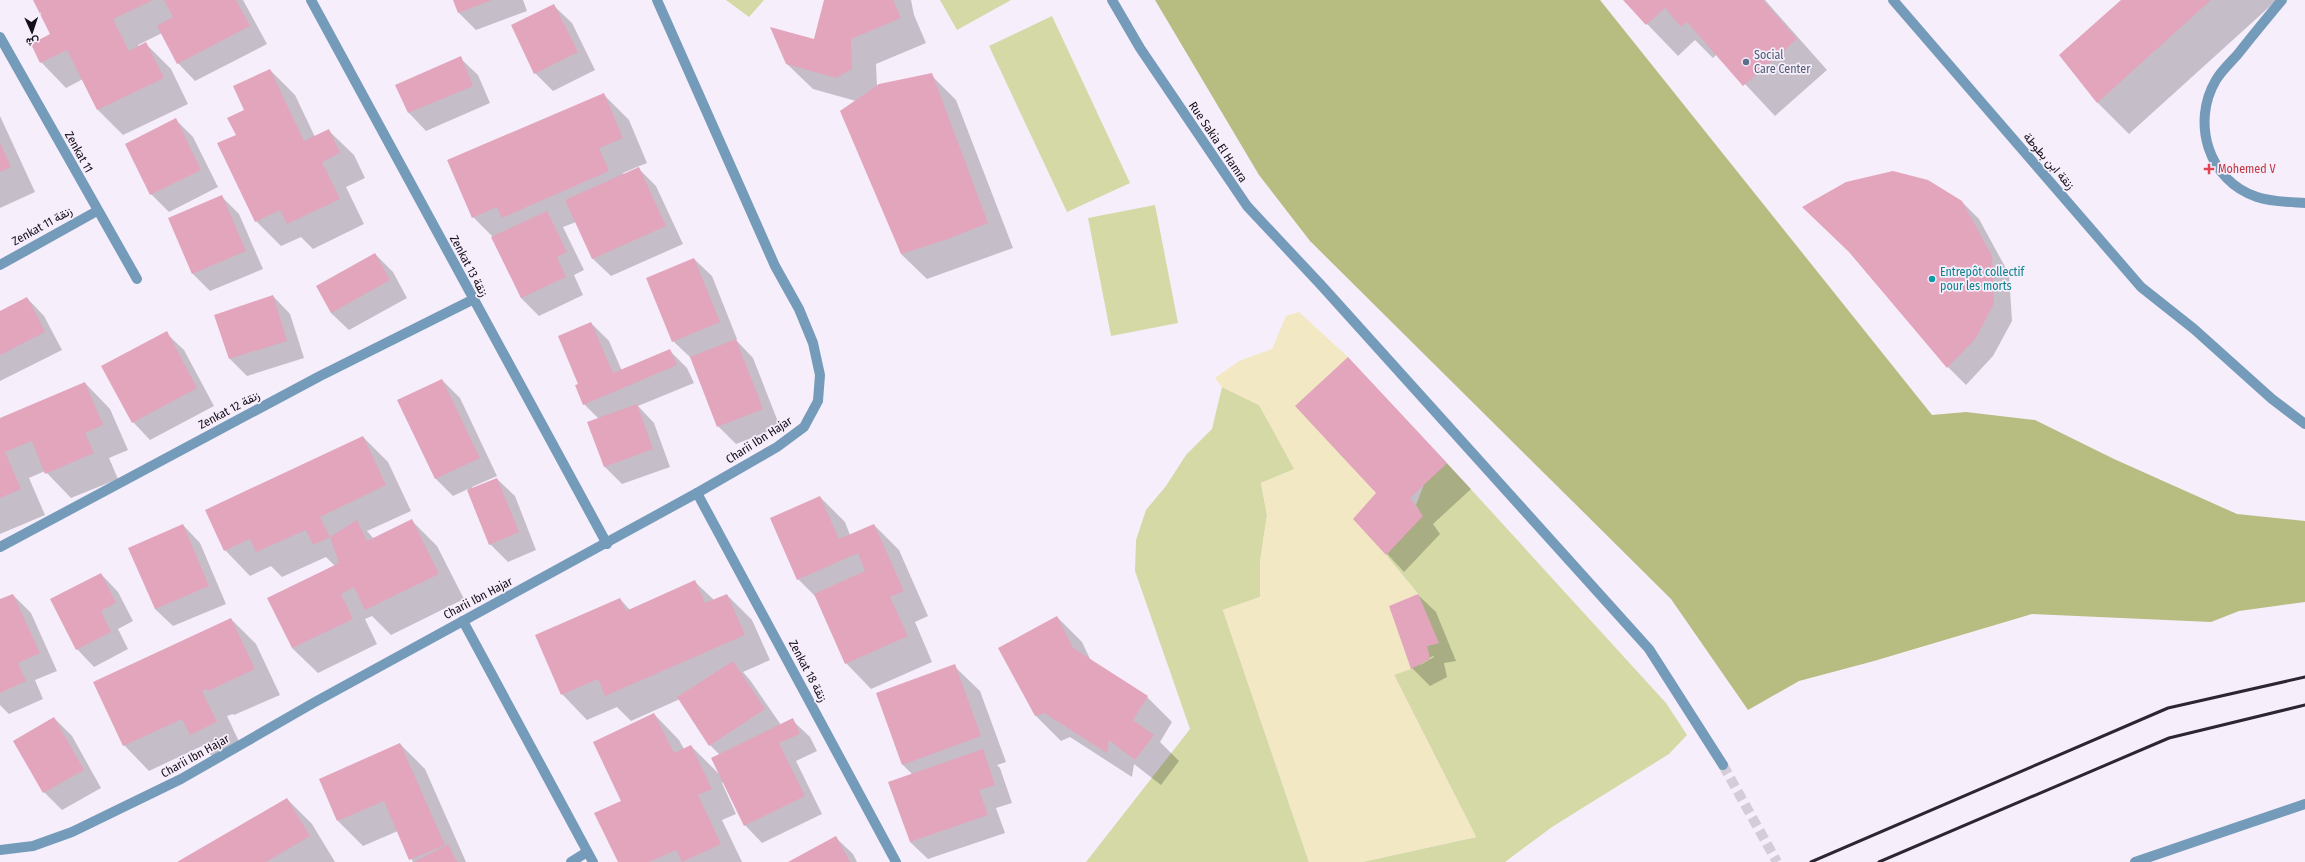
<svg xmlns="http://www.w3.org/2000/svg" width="2305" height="862" viewBox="0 0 2305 862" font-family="'Fira Sans Condensed',Vazirmatn,sans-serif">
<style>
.green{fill:#d4d9a5}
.forest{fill:#b7bc81}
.sand{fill:#f2e8c3}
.shadow{fill:#0003;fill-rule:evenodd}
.building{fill:#e2a5bc}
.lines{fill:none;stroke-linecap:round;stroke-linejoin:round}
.minor-tunnel{stroke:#d5ccd9;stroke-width:10;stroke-dasharray:10 5;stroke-linecap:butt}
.minor{stroke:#759bba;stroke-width:10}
.rail{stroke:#2d2530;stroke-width:3}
.service-dot{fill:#5c6f8a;stroke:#f7eefb;stroke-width:1.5}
.health-dot{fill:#e0444e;stroke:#f7eefb;stroke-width:1.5}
.culture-dot{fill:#0f9aa8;stroke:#f7eefb;stroke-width:1.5}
.labels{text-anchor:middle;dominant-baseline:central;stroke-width:3.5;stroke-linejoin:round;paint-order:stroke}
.service-label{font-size:12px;fill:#4e5e75;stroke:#f7eefb;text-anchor:start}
.street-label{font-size:12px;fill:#160e19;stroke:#f7eefb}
.health-label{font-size:12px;fill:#be3a42;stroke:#f7eefb;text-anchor:start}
.culture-label{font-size:12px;fill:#0d838f;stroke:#f7eefb;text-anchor:start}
</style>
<rect width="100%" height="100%" fill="#f7eefb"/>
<g class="green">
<path d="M726,0H764L749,17Z"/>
<path d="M940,0H1011L957,30Z"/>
<path d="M1052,16L1130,183L1067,212L989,46Z"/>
<path d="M1155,205L1178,323L1111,336L1088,218Z"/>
<path d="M1222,387L1259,405L1295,469L1261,483L1267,515L1260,562V597L1223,610L1309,862H1086L1190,729L1135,571L1136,540L1146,510L1166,486L1186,455L1212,429Z"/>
<path d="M1447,463L1666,703L1687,735L1669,754L1552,827L1505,862H1362L1476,837L1394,675L1429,659L1427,646L1438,643L1418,594L1386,555L1422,516L1416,505L1424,484Z"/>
</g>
<path class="forest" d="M1155,0H1600L1932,415L1966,412L2035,420L2114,459L2237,514L2305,521V602L2239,611L2211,622L2032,614L1874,661L1799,681L1748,710L1671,599L1310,241L1259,175Z"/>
<path class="sand" d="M1299,312L1348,357L1296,406L1376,493L1386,555L1418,594L1389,606L1411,669L1394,675L1476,837L1362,862H1309L1223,610L1260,597V562L1267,515L1261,483L1294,469L1259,405L1222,387L1215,378L1239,361L1272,349L1286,316Z"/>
<g class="shadow">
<path d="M34,0H243L267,44L195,81L178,63L162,33L138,45L139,47L146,44L171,69L188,104L123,135L98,110L83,79L66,88L41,62L51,35Z"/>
<path d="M454,0H523L527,11L476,30L459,13Z"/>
<path d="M825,0H911L914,15L926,43L876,64L877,86L931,75L956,100L1013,248L927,279L901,254L856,101L813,89L787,64L814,40Z"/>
<path d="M1624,0H1765L1827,70L1775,116L1717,54L1713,58L1695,40L1678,56Z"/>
<path d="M2123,0H2277L2129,134L2098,103L2061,55Z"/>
<path d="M554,6L572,23L595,70L553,91L535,73Z"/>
<path d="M460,58L478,75L490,103L426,131L409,113L397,85Z"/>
<path d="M270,70L295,95L315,137L328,130L354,155L365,178L346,187L364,224L313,249L301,237L281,246L256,221L237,135Z"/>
<path d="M603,94L629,120L647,163L637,167L656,186L683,244L611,276L593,259L576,222L563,227L584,270L574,275L583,295L539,316L521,298L493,237L473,217ZM637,167V169L624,175L623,173Z"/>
<path d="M0,116L35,192L0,208Z"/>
<path d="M175,119L193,137L218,187L169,212L151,194Z"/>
<path d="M221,196L239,214L263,269L210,291L192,273Z"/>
<path d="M1961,201L1979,219L2009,274L2012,321L1993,356L1966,385L1948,367L1851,254Z"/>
<path d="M375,254L393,272L407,298L349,330L331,313Z"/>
<path d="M694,259L712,276L737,339L736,340L753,358L780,427L736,444L718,426L691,358L673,341Z"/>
<path d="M273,296L290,314L304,358L247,376L230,359Z"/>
<path d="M27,298L44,316L62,350L0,381V312Z"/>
<path d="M591,323L609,341L622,371L669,350L687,368L694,383L638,406L654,423L670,467L622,484L604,466L599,419L584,404L579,384Z"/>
<path d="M166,333L184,350L214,406L150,440L133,422Z"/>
<path d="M1348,358L1471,489L1433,524L1440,534L1404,572L1355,519L1378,493Z"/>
<path d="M442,380L460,398L497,476L472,487L473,489L497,479L515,496L536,550L508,562L490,544L468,489L453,496L435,478Z"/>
<path d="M85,383L110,409L128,450L109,458L118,479L71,498L45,471L29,478L45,515L0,534V419Z"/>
<path d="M363,437L388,462L411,511L367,531L374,539L412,521L437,546L464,599L391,635L372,616L365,619L377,644L318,673L292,648L335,566L326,557L282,577L271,566L250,576L225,550Z"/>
<path d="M820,497L845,522L850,535L874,525L899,550L928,616L915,622L932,662L871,689L846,663L818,599L798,579Z"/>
<path d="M183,525L200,543L226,604L173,626L155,609Z"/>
<path d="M101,574L118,592L133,621L118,629L128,649L94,667L77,649Z"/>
<path d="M695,582L714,600L727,595L752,620L770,660L743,672L750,680L781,725L792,720L810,737L817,751L796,761L822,814L762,843L745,825L723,782L722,783L736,814L722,820L742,862H619L622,801L654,714L679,740L684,749L691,746L719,774L720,755L710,745L680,699L631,721L617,707L587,720L562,694L620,599L630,610Z"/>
<path d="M13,595L31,613L57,671L35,680L43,699L9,714L0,705V601Z"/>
<path d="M1418,595L1436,612L1456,661L1444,663L1447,677L1430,686L1412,668ZM1433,656L1434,657L1420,665V663Z"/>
<path d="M1057,617L1082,642L1091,661L1147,697L1172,722L1160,742L1179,761L1161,785L1134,764L1132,777L1070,737L1061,741L1036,716Z"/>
<path d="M231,619L256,644L280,695L234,715L233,714L227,716L242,748L216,760L202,746L149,771L124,745Z"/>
<path d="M954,666L980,691L1006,762L997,765L1000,768L1012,803L996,808L1005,833L928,859L910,842L913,775L903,765L877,694Z"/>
<path d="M54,718L72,736L101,788L62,810L44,792L15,741Z"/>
<path d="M400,744L425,769L466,862H413L398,831L363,846L338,821Z"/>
<path d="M287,799L312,824L335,862H179Z"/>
<path d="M835,837L853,854L857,862H790Z"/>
</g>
<g class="building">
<path d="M33,0H153L113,19L129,51L146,42L164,78L97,110L67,50L40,63L31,44L50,34Z"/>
<path d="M164,0H236L250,26L177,64L157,26L173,17Z"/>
<path d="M453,0H492L458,13Z"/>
<path d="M824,0H893L901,18L851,39L852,69L836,78L786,64L770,27L814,39Z"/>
<path d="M1623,0H1763L1797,39L1743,86L1687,22L1681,27L1665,8L1646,25Z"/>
<path d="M2121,0H2211L2097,103L2059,55Z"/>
<path d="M554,4L578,52L534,74L511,25Z"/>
<path d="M461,56L473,86L408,113L395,85Z"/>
<path d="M270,69L304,141L329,129L340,153L322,162L340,199L287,224L280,210L255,222L217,143L236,135L227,118L244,110L233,86Z"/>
<path d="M932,73L988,223L945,240L901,254L840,111L879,84Z"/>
<path d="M604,93L623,138L599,148L609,171L502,218L497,207L472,218L447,160Z"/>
<path d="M176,118L201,170L150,195L125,144Z"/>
<path d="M0,143L11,167L0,172Z"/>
<path d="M639,167L666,226L592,259L565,200Z"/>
<path d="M1893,171L1928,180L1962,201L1992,256L1994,303L1976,338L1947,368L1849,252L1802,207L1846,182Z"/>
<path d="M222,195L246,251L192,274L168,218Z"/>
<path d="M547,211L567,252L557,257L566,277L521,298L491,237Z"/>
<path d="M375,253L390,280L331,313L316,286Z"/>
<path d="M694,258L720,322L672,342L646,278Z"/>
<path d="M273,295L287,341L229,359L214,315Z"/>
<path d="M27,297L45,332L0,355V311Z"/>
<path d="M591,322L613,373L670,349L677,365L583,405L575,385L578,384L558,336Z"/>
<path d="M167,331L197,388L132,423L101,366Z"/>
<path d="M736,339L763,409L717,427L690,357Z"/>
<path d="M1348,357L1447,463L1410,498L1423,516L1386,555L1353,519L1376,493L1295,406Z"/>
<path d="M442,379L480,458L435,479L397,400Z"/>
<path d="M85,382L103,425L85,433L94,453L45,474L32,441L5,452L21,489L0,498V418Z"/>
<path d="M637,404L653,449L604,467L587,422Z"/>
<path d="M363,436L386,485L320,517L330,537L313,545L306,530L256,552L250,539L224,551L205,510Z"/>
<path d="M497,478L519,532L489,545L467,490Z"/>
<path d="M820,496L839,539L874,524L904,591L890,597L908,636L845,664L814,594L865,571L858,553L797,580L770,518Z"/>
<path d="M412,519L439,574L365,610L354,587L341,594L353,619L292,648L267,598L339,563L330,537L357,520L367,541Z"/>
<path d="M183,524L209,586L155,609L128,548Z"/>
<path d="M101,573L116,603L101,611L111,632L76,650L50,599Z"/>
<path d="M695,580L705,603L727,594L745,635L605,696L598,679L561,695L535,635L620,598L626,611Z"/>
<path d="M13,594L40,653L18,663L26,681L0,693V599Z"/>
<path d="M1418,594L1439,643L1427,646L1430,659L1411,669L1389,606Z"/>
<path d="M1057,616L1073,648L1148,696L1133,720L1154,735L1135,760L1109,740L1107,753L1044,713L1035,716L998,648Z"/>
<path d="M231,618L255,669L208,691L207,689L202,691L217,722L190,735L182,719L123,746L93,682Z"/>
<path d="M733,661L765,709L709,746L677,697Z"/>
<path d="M955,664L981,736L902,765L876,693Z"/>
<path d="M654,713L674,753L691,745L712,789L698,795L721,844L682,862L676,850L649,862H618L594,813L621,801L593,742Z"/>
<path d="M54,717L84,770L43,793L13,741Z"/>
<path d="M793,718L800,734L779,743L805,796L744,826L711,758Z"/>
<path d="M400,743L445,845L409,860L384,801L337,821L319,779Z"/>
<path d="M983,749L995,785L979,790L988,815L910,842L888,782Z"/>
<path d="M287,798L310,836L266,862H177Z"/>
<path d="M836,836L850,862H788Z"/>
<path d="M448,844L457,862H414L445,846Z"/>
</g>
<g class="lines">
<path class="minor-tunnel" d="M1723,765L1777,862"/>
<g class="minor">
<path d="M311,0L607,544"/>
<path d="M1112,0L1140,48L1247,206L1321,285L1649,649L1723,765"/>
<path d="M1893,0L2141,287L2194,329L2272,399L2305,424"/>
<path d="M2282,0C2267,18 2252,36 2238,54C2231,62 2222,70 2216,80C2191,122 2208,181 2257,197C2272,202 2289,202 2305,203"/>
<path d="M0,37L137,279"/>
<path d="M0,265L97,211"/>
<path d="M697,493L896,862"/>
<path d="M0,547L320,376L472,300"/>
<path d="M463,621L593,862"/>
<path d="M0,850L33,846L72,832L181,779L315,702L697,493L777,447L804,427L818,401L820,375L813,343L799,309L775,266L657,0"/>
<path d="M571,862L587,852"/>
<path d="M2135,862L2305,804"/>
</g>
<g class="rail">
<path d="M1811,862L2168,708L2305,677"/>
<path d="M1879,862L2169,738L2305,705"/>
</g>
</g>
<circle class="service-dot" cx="1746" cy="62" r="4"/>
<path class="health-dot" d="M2207 163h4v4h4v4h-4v4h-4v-4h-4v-4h4z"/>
<circle class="culture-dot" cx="1932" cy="279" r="4"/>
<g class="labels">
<g class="service-label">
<text x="1754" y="55">Social<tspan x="1754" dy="14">Care Center</tspan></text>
</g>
<g class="street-label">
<text transform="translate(1218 142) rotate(56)">Rue Sakia El Hamra</text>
<text transform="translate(79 152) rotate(61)">Zenkat 11</text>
<text transform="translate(2049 161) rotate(49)">زنقة ابن بطوطة</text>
<text transform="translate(42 226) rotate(-29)">Zenkat 11 زنقة</text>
<text transform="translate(469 266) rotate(62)">Zenkat 13 زنقة</text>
<text transform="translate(229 410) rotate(-28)">Zenkat 12 زنقة</text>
<text transform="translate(759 440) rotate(-33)">Charii Ibn Hajar</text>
<text transform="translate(478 598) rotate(-28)">Charii Ibn Hajar</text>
<text transform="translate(808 671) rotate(62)">Zenkat 18 زنقة</text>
<text transform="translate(195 756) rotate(-29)">Charii Ibn Hajar</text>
</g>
<g class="health-label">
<text x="2218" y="169">Mohemed V</text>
</g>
<g class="culture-label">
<text x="1940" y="272">Entrepôt collectif<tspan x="1940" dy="14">pour les morts</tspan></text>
</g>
</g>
<g transform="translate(32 32) rotate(177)" stroke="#f7eefb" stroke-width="3" paint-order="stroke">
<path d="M0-3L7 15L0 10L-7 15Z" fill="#160e19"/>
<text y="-6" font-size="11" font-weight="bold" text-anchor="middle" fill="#160e19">ش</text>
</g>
</svg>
